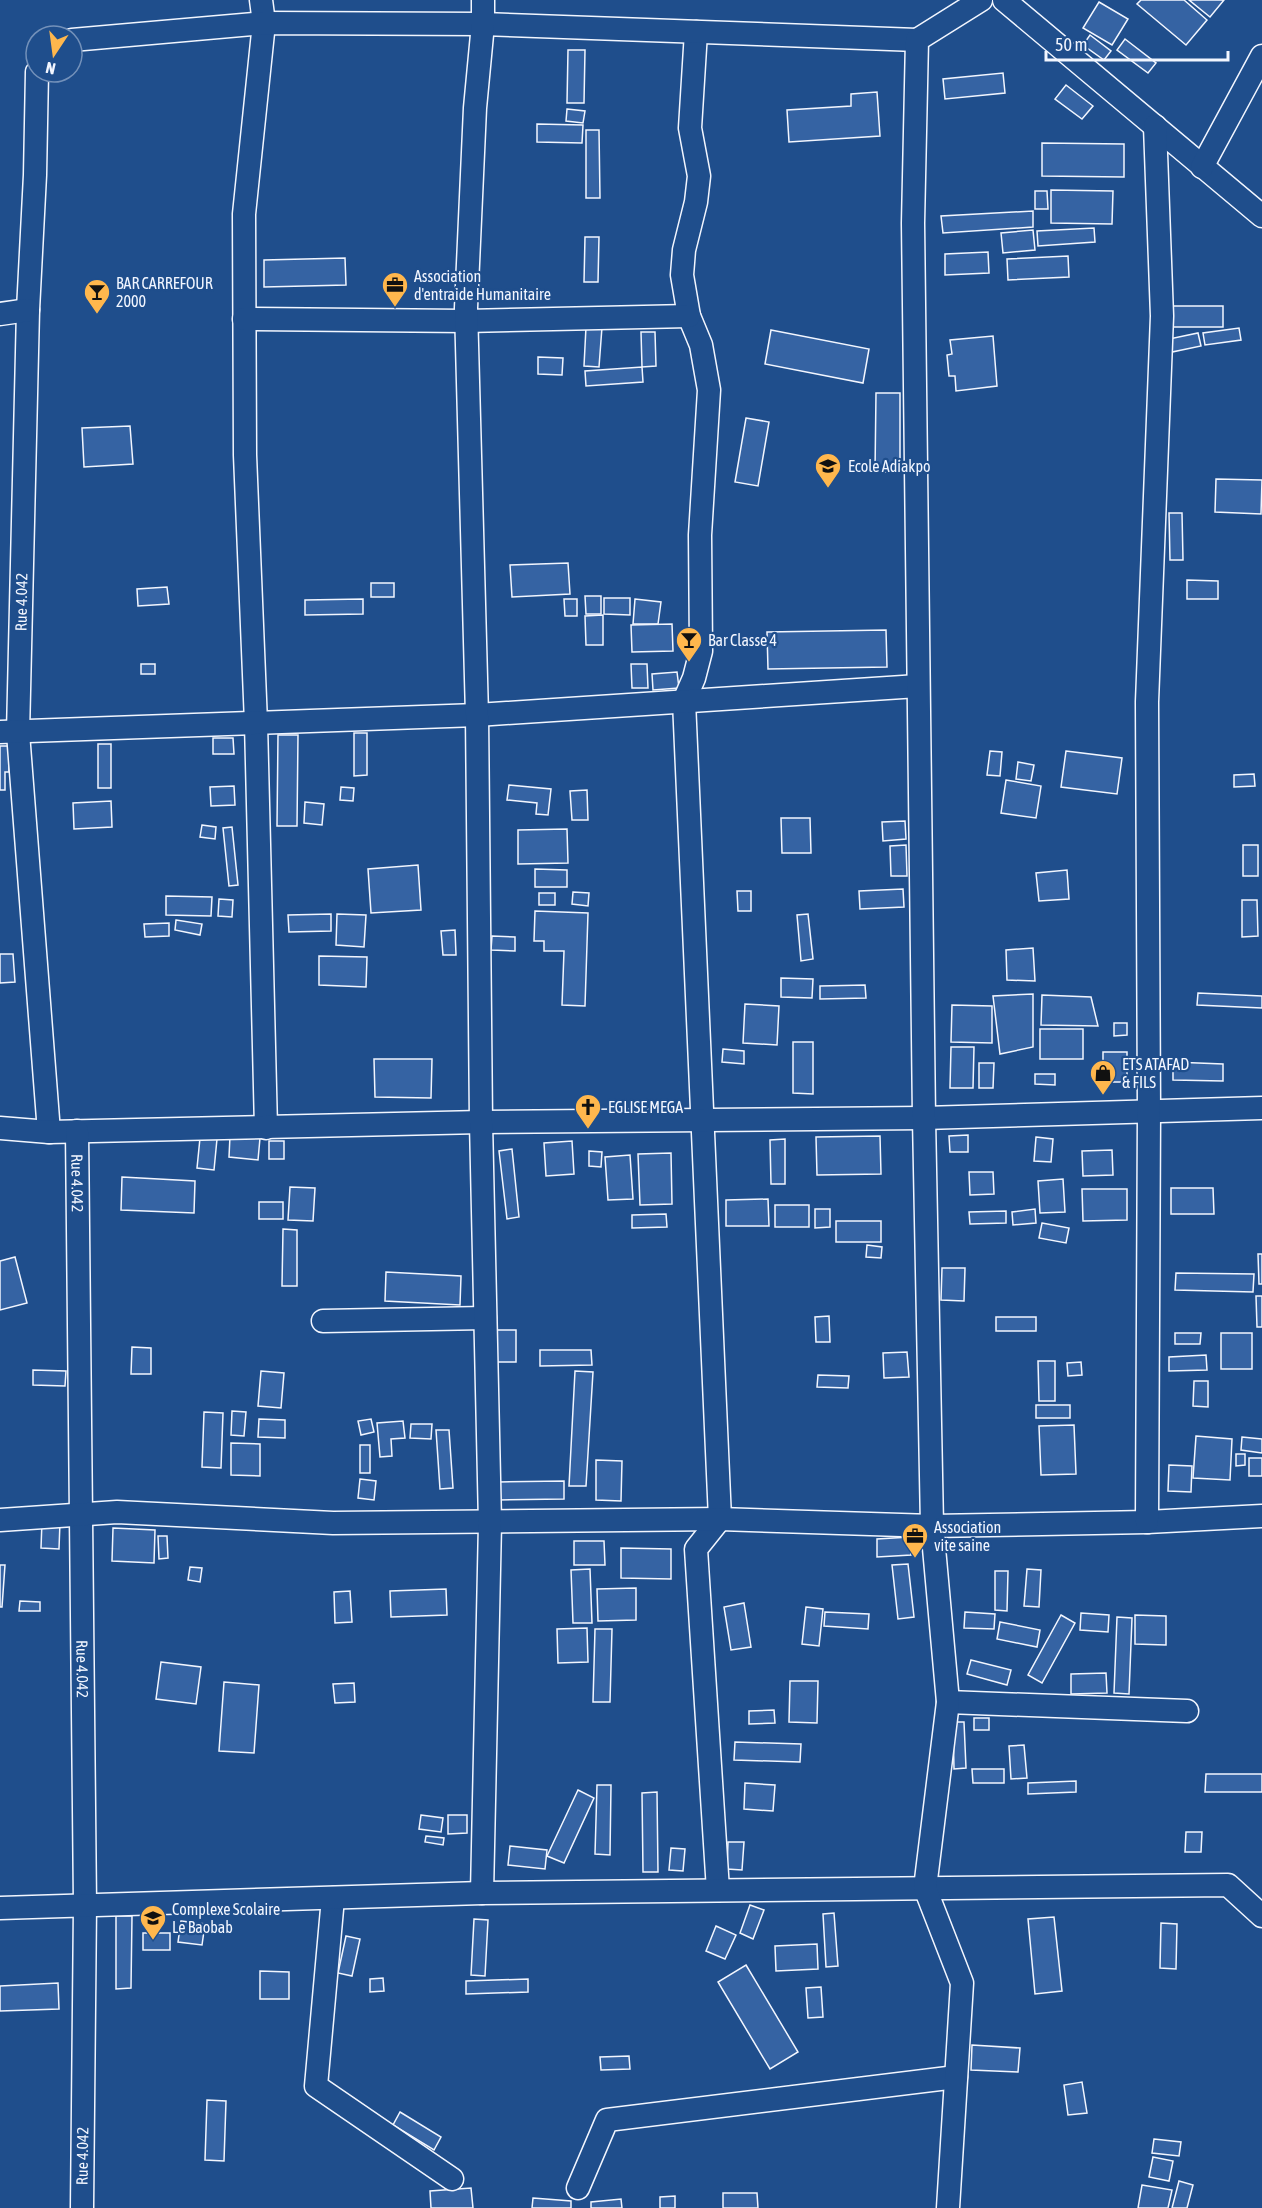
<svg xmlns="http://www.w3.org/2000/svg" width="1262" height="2208" viewBox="0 0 1262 2208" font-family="'Asap Condensed',sans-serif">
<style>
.building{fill:#3563a3;stroke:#f2f6ff;stroke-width:1.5}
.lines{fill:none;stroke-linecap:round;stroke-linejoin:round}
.minor-casing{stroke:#f2f6ff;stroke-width:25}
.minor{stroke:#1f4e8c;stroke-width:22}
.labels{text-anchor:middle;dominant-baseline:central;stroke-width:4.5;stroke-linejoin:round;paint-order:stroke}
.poi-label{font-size:16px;fill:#f2f6ff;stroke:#1f4e8c;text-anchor:start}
.street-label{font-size:16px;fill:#f2f6ff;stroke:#1f4e8c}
</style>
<rect width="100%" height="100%" fill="#1f4e8c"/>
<g class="building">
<path d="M1141,0H1184L1207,20L1186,45L1137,4Z"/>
<path d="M1189,0H1224L1210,17Z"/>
<path d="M1099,2L1128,19L1112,45L1083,28Z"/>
<path d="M1090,35L1111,51L1104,60L1083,45Z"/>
<path d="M1125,39L1156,63L1148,73L1117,50Z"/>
<path d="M568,50H585L584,103H567Z"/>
<path d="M1003,73L1005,93L945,99L943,79Z"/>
<path d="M1066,85L1093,106L1082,119L1055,99Z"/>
<path d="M877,92L880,136L789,142L787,110L851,106V94Z"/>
<path d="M567,109L585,111L583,123L566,121Z"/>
<path d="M537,124L583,125L582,143L537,142Z"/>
<path d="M586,130H599L600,198H586Z"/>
<path d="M1042,143L1124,144V177L1042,176Z"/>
<path d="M1051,190L1113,191L1112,224L1051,223Z"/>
<path d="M1035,191H1047L1048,209H1035Z"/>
<path d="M1033,211V227L943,233L941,216Z"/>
<path d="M1094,228L1095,242L1038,246L1037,231Z"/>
<path d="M1033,230L1035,250L1003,253L1001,233Z"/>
<path d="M585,237H599L598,282H584Z"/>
<path d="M988,252L989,273L945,275V254Z"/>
<path d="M1068,256L1069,277L1008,280L1007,259Z"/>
<path d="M345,258L346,285L264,287V260Z"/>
<rect x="1171" y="306" width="52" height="21"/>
<path d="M586,327H602L599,367L584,366Z"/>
<path d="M1239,328L1241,340L1205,345L1203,333Z"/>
<path d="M771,330L869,349L863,383L765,364Z"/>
<path d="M641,332H655L656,366L642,367Z"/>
<path d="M1198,333L1201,346L1172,352L1169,339Z"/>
<path d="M993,336L997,386L956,391L955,376H949L947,355L952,354L950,340Z"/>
<path d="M538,357L563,358L562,375L538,374Z"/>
<path d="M642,367L643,382L586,386L585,371Z"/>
<path d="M876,393H900V472H875Z"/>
<path d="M746,418L769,422L758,486L735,482Z"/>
<path d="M130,426L133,464L84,467L82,428Z"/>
<path d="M1216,479L1262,480L1261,514L1215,512Z"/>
<path d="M1169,513H1182L1183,560H1170Z"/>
<path d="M568,563L570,594L512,597L510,565Z"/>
<path d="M1187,580L1218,581V599H1187Z"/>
<rect x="371" y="583" width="23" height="14"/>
<path d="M167,587L169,604L138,606L137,589Z"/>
<path d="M585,596H601V614H586Z"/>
<path d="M604,598H630V615L604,614Z"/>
<path d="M363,599V614L305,615V600Z"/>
<path d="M564,599H577V616H565Z"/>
<path d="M635,599L661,602L658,624H633Z"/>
<path d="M603,615V645H586L585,616Z"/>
<path d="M672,624L673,651L632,652L631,625Z"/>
<path d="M886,630L887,667L768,669L767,632Z"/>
<rect x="141" y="664" width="14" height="10"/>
<path d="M631,664H647L648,688H632Z"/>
<path d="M677,672L679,688L653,690L652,674Z"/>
<path d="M354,733H367V775L354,776Z"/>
<path d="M278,735H298L297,826H277Z"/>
<path d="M213,738H233L234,754H213Z"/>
<rect x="98" y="744" width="13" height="44"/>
<path d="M0,746H9V772H5V790H0Z"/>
<path d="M990,751L1002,752L1000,776L987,775Z"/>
<path d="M1066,751L1122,758L1117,794L1061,787Z"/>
<path d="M1018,762L1034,765L1031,781L1016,779Z"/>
<path d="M1254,774L1255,786L1234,787V775Z"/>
<path d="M1006,780L1041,786L1036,818L1001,813Z"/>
<path d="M509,785L551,789L548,815L536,814L537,803L507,800Z"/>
<path d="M234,786L235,805L211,806L210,787Z"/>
<path d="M341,787L354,788L353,801L340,800Z"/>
<path d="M587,790L588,820H572L570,791Z"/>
<path d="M111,801L112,827L74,829L73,803Z"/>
<path d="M305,802L324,804L322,825L304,823Z"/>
<path d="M781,818H810L811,853H782Z"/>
<path d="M905,821L906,839L883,841L882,822Z"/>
<path d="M202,825L216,827L215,839L200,837Z"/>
<path d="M232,827L238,885L229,886L223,828Z"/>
<path d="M567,829L568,863L518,864V830Z"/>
<path d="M906,845L907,876H891L890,846Z"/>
<rect x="1243" y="845" width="15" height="31"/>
<path d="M418,865L421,910L371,913L368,869Z"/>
<path d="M535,869L567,870V887H535Z"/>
<path d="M1067,870L1069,899L1039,901L1036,873Z"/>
<path d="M903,889L904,907L860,909L859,891Z"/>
<path d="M737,891H751V911H738Z"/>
<path d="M573,892L589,893L588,906L572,904Z"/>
<rect x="539" y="893" width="16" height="12"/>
<path d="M166,896L212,897L211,916L166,915Z"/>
<path d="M219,899L233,900L232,917L218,916Z"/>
<path d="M1242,900H1257L1258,936L1242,937Z"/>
<path d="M535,911L588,913L585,1006L562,1005L564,951H544V941H534Z"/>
<path d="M331,914V931L289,932L288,915Z"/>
<path d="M337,914L366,915L364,947L336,945Z"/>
<path d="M808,914L813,959L801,961L797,915Z"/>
<path d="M176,920L202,924L200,935L175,930Z"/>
<path d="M169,923V936L145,937L144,924Z"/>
<path d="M455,930L456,955H443L441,931Z"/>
<path d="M492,936L515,937V951L491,950Z"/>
<path d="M1033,948L1035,981L1007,980L1006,950Z"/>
<path d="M0,954H13L15,982L0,983Z"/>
<path d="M319,956L367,957L366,987L319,985Z"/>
<path d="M781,978L813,979L812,998L781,997Z"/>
<path d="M865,985L866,998L820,999V986Z"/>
<path d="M1198,993L1262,996V1008L1197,1005Z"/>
<path d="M1033,994V1047L1000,1054L993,996Z"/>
<path d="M1042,995L1091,997L1098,1026L1041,1025Z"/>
<path d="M745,1004L779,1006L777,1045L743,1043Z"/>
<path d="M952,1005L992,1006V1043L951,1042Z"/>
<path d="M1114,1023H1127V1035L1114,1036Z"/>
<rect x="1040" y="1029" width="43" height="30"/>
<path d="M793,1042H813V1094L793,1093Z"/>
<path d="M951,1047H974L973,1088H950Z"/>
<path d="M723,1049L744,1051V1064L722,1062Z"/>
<rect x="1103" y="1052" width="24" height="30"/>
<path d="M374,1059H432L431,1098L375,1097Z"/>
<path d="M1173,1062L1223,1064V1081L1173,1080Z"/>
<path d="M979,1063H994L993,1088H979Z"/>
<path d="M1035,1074H1055V1085L1035,1084Z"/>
<path d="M968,1135V1152H950L949,1136Z"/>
<path d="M230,1136L260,1138L258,1160L229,1157Z"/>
<path d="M880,1136L881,1174L817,1175L816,1137Z"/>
<path d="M1036,1137L1053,1139L1051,1162L1034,1161Z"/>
<path d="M200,1138L217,1139L214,1170L197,1168Z"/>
<path d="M785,1139V1184H771L770,1140Z"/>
<rect x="269" y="1141" width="15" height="18"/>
<path d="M572,1141L574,1174L546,1176L544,1143Z"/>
<path d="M512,1149L519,1217L507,1219L499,1151Z"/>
<path d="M1112,1150L1113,1175L1083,1176L1082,1151Z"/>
<path d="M589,1151L602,1152L601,1167L589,1166Z"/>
<path d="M671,1153L672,1204L640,1205L638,1154Z"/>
<path d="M630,1155L633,1199L608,1200L605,1157Z"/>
<path d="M969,1172H993L994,1194L970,1195Z"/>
<path d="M122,1177L195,1181L194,1213L121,1210Z"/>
<path d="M1063,1179L1065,1212L1040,1213L1038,1181Z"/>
<path d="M290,1187L315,1188L313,1221L288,1220Z"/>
<path d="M1171,1188H1213L1214,1214H1171Z"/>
<path d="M1082,1189H1127V1220L1083,1221Z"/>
<path d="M768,1199L769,1226H726V1200Z"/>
<rect x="259" y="1202" width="24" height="17"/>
<rect x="775" y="1205" width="34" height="22"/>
<path d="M815,1209H830V1227L815,1228Z"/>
<path d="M1035,1209L1036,1223L1013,1225L1012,1212Z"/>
<path d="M1006,1211V1223L970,1224L969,1212Z"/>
<path d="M666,1214L667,1227L632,1228V1215Z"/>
<rect x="836" y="1221" width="45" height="21"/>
<path d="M1042,1223L1069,1228L1066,1243L1039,1238Z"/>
<path d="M283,1229L297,1230V1286H282Z"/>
<path d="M867,1245L882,1247L881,1258L866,1257Z"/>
<path d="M1258,1254H1262V1284H1259Z"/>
<path d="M15,1257L27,1303L0,1310V1261Z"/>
<path d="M942,1268H965L964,1301L941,1300Z"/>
<path d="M386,1272L461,1276L460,1305L385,1301Z"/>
<path d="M1176,1273L1254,1274L1253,1292L1175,1290Z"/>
<path d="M1256,1296H1262V1327H1257Z"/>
<path d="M829,1316L830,1342H816L815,1317Z"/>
<rect x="996" y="1317" width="40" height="14"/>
<rect x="497" y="1330" width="19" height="32"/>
<path d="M1175,1333H1201L1200,1344H1175Z"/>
<rect x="1221" y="1333" width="31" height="36"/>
<path d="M132,1347L151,1348V1374H131Z"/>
<path d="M540,1350H591L592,1365L540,1366Z"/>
<path d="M907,1352L909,1377L884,1378L883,1353Z"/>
<path d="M1206,1355L1207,1370L1169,1371V1357Z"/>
<path d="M1038,1361H1055V1401H1039Z"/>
<path d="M1081,1362L1082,1375L1068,1376L1067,1363Z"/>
<path d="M33,1370L66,1371L65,1386L33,1385Z"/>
<path d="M261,1371L284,1373L281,1408L258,1406Z"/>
<path d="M575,1371L593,1372L586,1486H569Z"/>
<path d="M818,1375L849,1376L848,1388L817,1387Z"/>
<path d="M1194,1381H1208V1407L1193,1406Z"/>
<rect x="1036" y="1405" width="34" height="13"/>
<path d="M232,1411L246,1412L244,1436L231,1435Z"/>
<path d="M204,1412L223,1413L221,1468L202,1467Z"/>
<path d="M259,1419L285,1420V1438L258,1437Z"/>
<path d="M371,1419L374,1432L361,1435L358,1421Z"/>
<path d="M403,1421L405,1438L391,1439L392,1456L380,1457L377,1423Z"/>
<path d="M411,1424H432L431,1439L410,1438Z"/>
<path d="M1074,1425L1076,1474L1041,1475L1039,1426Z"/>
<path d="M436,1430H449L453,1488L440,1489Z"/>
<path d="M1196,1436L1232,1439L1230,1480L1193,1478Z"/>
<path d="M1242,1437L1262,1439V1453L1241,1450Z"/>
<path d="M231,1443L260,1444V1476L231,1475Z"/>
<rect x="360" y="1445" width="10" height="28"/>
<path d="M1236,1454H1245V1465L1236,1466Z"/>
<rect x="1249" y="1458" width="13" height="18"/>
<path d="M596,1460L622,1461L621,1501L596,1500Z"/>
<path d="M1169,1465L1192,1466L1191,1492L1168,1491Z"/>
<path d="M360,1479L376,1481L374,1500L358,1498Z"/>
<path d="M564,1481V1499L499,1500V1482Z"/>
<path d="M42,1521L60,1522L59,1549L41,1548Z"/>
<path d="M113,1528L155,1530L154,1563L112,1561Z"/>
<path d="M158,1536H167L168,1558L159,1559Z"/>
<path d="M910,1537L911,1555L877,1557V1539Z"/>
<path d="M574,1541H604L605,1565H574Z"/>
<path d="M621,1548L671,1549V1579L621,1578Z"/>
<path d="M908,1564L914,1617L898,1619L892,1565Z"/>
<path d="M0,1565H5L2,1607H0Z"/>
<path d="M190,1567L202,1568L200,1582L188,1580Z"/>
<path d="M590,1569L592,1623H573L571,1570Z"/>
<path d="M1027,1569L1041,1570L1039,1607L1024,1606Z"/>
<path d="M995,1571H1008L1007,1611L995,1610Z"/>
<path d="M636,1588V1620L598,1621L597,1589Z"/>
<path d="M446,1589L447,1615L391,1617L390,1591Z"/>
<path d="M350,1591L352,1622L335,1623L334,1592Z"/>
<path d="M20,1601L40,1602V1611H19Z"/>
<path d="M744,1603L751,1647L731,1650L724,1607Z"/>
<path d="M806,1607L823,1609L819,1646L802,1644Z"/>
<path d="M825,1612L869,1614L868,1629L824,1626Z"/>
<path d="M965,1612L995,1614L994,1629L964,1628Z"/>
<path d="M1081,1613L1109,1615L1108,1632L1080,1630Z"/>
<path d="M1061,1615L1075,1623L1042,1683L1028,1675Z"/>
<path d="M1135,1615L1166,1616V1645L1135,1644Z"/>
<path d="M1117,1617L1132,1618L1129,1694L1114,1693Z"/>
<path d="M1000,1622L1040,1630L1037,1647L997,1639Z"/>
<path d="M587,1628L588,1662L558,1663L557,1629Z"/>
<path d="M595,1629H612L610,1702H593Z"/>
<path d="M971,1660L1011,1670L1007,1685L967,1674Z"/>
<path d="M161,1662L201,1667L196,1704L156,1699Z"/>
<path d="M1106,1673L1107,1693L1071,1694V1674Z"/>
<path d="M790,1681H818L817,1723L789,1722Z"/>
<path d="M224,1682L259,1685L254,1753L219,1751Z"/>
<path d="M354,1683L355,1702L335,1703L333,1684Z"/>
<path d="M774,1710L775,1723L749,1724V1711Z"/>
<rect x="974" y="1718" width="15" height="12"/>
<path d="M953,1722H964L966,1768L954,1769Z"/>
<path d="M735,1742L801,1744L800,1762L734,1760Z"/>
<path d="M1024,1745L1027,1778L1011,1779L1009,1746Z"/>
<path d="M972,1769H1004V1783H973Z"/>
<path d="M1206,1774H1262V1792H1205Z"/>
<path d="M1076,1781V1792L1028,1794V1783Z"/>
<path d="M745,1783L775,1785L773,1811L744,1809Z"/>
<path d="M597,1785H611L610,1855L595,1854Z"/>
<path d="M578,1790L594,1798L564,1863L547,1856Z"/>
<path d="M657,1792L658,1872H643L642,1793Z"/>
<path d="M421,1815L443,1818L441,1832L419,1829Z"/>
<path d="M448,1815H467V1833L448,1834Z"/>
<path d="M1186,1832H1202L1201,1852H1185Z"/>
<path d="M426,1836L444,1838L443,1845L425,1842Z"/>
<path d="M728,1842H744L742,1870L727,1869Z"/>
<path d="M510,1846L547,1850L545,1869L508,1865Z"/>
<path d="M671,1848L685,1849L683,1871L669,1870Z"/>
<path d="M750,1905L764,1910L753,1939L740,1933Z"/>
<path d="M834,1913L838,1966L826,1967L823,1914Z"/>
<path d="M116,1916H132L131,1988L116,1989Z"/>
<path d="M1054,1917L1062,1991L1035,1994L1028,1919Z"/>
<path d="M474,1919L488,1920L485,1976L471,1975Z"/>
<path d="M181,1921L205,1924L202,1945L178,1942Z"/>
<path d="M1161,1923L1177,1924L1176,1969L1160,1968Z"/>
<path d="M716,1926L736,1935L725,1959L706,1951Z"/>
<rect x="143" y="1933" width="27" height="17"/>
<path d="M346,1936L360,1939L352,1976L338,1973Z"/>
<path d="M817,1944L818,1969L776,1971L775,1946Z"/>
<path d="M746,1965L798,2052L770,2069L718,1982Z"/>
<path d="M260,1971L289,1972V1999H260Z"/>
<path d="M383,1978L384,1991L370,1992V1979Z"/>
<path d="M528,1979V1992L466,1994V1981Z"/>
<path d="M58,1983L59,2009L0,2011V1986Z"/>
<path d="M821,1987L823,2017L808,2018L806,1988Z"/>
<path d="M972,2045L1020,2048L1018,2072L971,2070Z"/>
<path d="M629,2056L630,2069L601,2070L600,2057Z"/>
<path d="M1082,2082L1087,2113L1068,2115L1064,2085Z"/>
<path d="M207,2100L226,2101L224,2161L205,2160Z"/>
<path d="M400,2112L441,2137L434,2150L393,2125Z"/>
<path d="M1154,2139L1181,2142L1179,2156L1152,2153Z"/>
<path d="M1153,2157L1173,2161L1169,2181L1149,2177Z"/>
<path d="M1179,2181L1193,2185L1187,2208H1172Z"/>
<path d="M1142,2185L1172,2190L1168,2208H1138Z"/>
<path d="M471,2188L473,2208H431L430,2191Z"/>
<path d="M723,2193H757L758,2208H723Z"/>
<path d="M675,2196V2208H660V2197Z"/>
<path d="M533,2198L571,2201V2208H532Z"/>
<path d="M621,2199L622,2208H591V2202Z"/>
</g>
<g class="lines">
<g class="minor-casing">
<g id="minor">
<path d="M261,0L264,23L244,214L245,455L256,723L266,1128"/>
<path d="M1004,0L1262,216"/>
<path d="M696,32L690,128L699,176L696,202L684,250L682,275L689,316L701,345L709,390L700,535L701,651L694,678L684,701L720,1519L696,1549L718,1890"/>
<path d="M72,40L264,23L483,24L917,40"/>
<path d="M37,72L35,175L28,310L18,733L49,1132"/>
<path d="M1202,167L1262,56"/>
<path d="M0,314L28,310"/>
<path d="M244,319L466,321L689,316"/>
<path d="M0,732L477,715L918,686"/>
<path d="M0,1128L49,1132L481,1122L924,1118L1262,1108"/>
<path id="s1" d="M77,1131L85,1905L82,2208"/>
<path d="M323,1321L485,1318"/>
<path d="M0,1520L117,1512L333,1523L720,1519L932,1526L1147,1522L1262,1516"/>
<path d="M1147,1522L1149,1111L1147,702L1162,316L1155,126"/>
<path d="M948,1702L1187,1711"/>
<path d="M482,1893L490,1523L481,1122L477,715L466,308L475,108L483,24V0"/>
<path d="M333,1898L316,2086L452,2179"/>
<path d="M0,1908L482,1893L1228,1885L1262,1916"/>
<path d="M578,2188L607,2120L956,2077"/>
<path d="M948,2208L962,1983L925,1888L948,1702L932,1526L924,1118L913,223L917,40L981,0"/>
</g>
</g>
<use href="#minor" class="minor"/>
</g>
<defs>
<g id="office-pin" transform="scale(1.35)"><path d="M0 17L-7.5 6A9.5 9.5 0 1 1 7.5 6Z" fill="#ffb74d" stroke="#1f4e8c"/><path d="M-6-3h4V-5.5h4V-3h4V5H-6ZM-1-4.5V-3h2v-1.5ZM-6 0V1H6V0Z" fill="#111"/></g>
<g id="bar-pin" transform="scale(1.35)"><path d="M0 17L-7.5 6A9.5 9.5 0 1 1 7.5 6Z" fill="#ffb74d" stroke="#1f4e8c"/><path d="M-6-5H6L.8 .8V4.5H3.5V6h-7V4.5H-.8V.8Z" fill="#111"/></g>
<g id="school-pin" transform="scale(1.35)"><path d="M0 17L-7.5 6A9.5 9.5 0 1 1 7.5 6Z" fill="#ffb74d" stroke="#1f4e8c"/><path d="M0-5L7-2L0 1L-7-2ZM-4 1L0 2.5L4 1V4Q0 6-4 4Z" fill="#111"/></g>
<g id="shop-pin" transform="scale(1.35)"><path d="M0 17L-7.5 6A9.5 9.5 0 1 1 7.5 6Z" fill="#ffb74d" stroke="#1f4e8c"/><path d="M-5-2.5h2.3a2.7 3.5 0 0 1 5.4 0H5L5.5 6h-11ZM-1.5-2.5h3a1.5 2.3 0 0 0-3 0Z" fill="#111"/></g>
<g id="church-pin" transform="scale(1.35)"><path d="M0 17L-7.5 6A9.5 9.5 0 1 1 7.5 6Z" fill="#ffb74d" stroke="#1f4e8c"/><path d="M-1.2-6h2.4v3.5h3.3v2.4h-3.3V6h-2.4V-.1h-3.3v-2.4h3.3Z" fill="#111"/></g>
</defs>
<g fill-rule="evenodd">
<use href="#office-pin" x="395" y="285"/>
<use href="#bar-pin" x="97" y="292"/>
<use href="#school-pin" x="828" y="466"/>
<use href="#bar-pin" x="689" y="640"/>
<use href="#shop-pin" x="1103" y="1073"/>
<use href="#church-pin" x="588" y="1107"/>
<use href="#office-pin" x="915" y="1536"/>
<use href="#school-pin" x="153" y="1918"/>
</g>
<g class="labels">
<g class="poi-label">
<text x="414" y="276">Association<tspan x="414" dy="18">d'entraide Humanitaire</tspan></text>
<text x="116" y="283">BAR CARREFOUR<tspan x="116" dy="18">2000</tspan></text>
<text x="848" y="466">Ecole Adiakpo</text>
<text x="708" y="640">Bar Classe 4</text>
<text x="1122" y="1064">ETS ATAFAD<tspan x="1122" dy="18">&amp; FILS</tspan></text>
<text x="608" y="1107">EGLISE MEGA</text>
<text x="934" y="1527">Association<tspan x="934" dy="18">vite saine</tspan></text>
<text x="172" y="1909">Complexe Scolaire<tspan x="172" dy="18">Le Baobab</tspan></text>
</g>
<g class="street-label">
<text transform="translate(21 602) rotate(-89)">Rue 4.042</text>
<text stroke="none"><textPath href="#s1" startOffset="52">Rue 4.042</textPath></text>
<text stroke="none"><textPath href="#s1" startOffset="538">Rue 4.042</textPath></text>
<text transform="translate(82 2156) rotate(-89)">Rue 4.042</text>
</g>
</g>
<g transform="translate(54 54) rotate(193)"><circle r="28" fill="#1f4e8c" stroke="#7391ba" stroke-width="1.5"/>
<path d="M0-4.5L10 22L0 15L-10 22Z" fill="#ffb74d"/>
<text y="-9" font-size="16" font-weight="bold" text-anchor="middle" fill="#f2f6ff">N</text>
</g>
<path d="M1046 51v9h182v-9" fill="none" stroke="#f2f6ff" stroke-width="3"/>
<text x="1055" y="51" font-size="18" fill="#f2f6ff" stroke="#1f4e8c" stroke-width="4.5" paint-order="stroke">50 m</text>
</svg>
